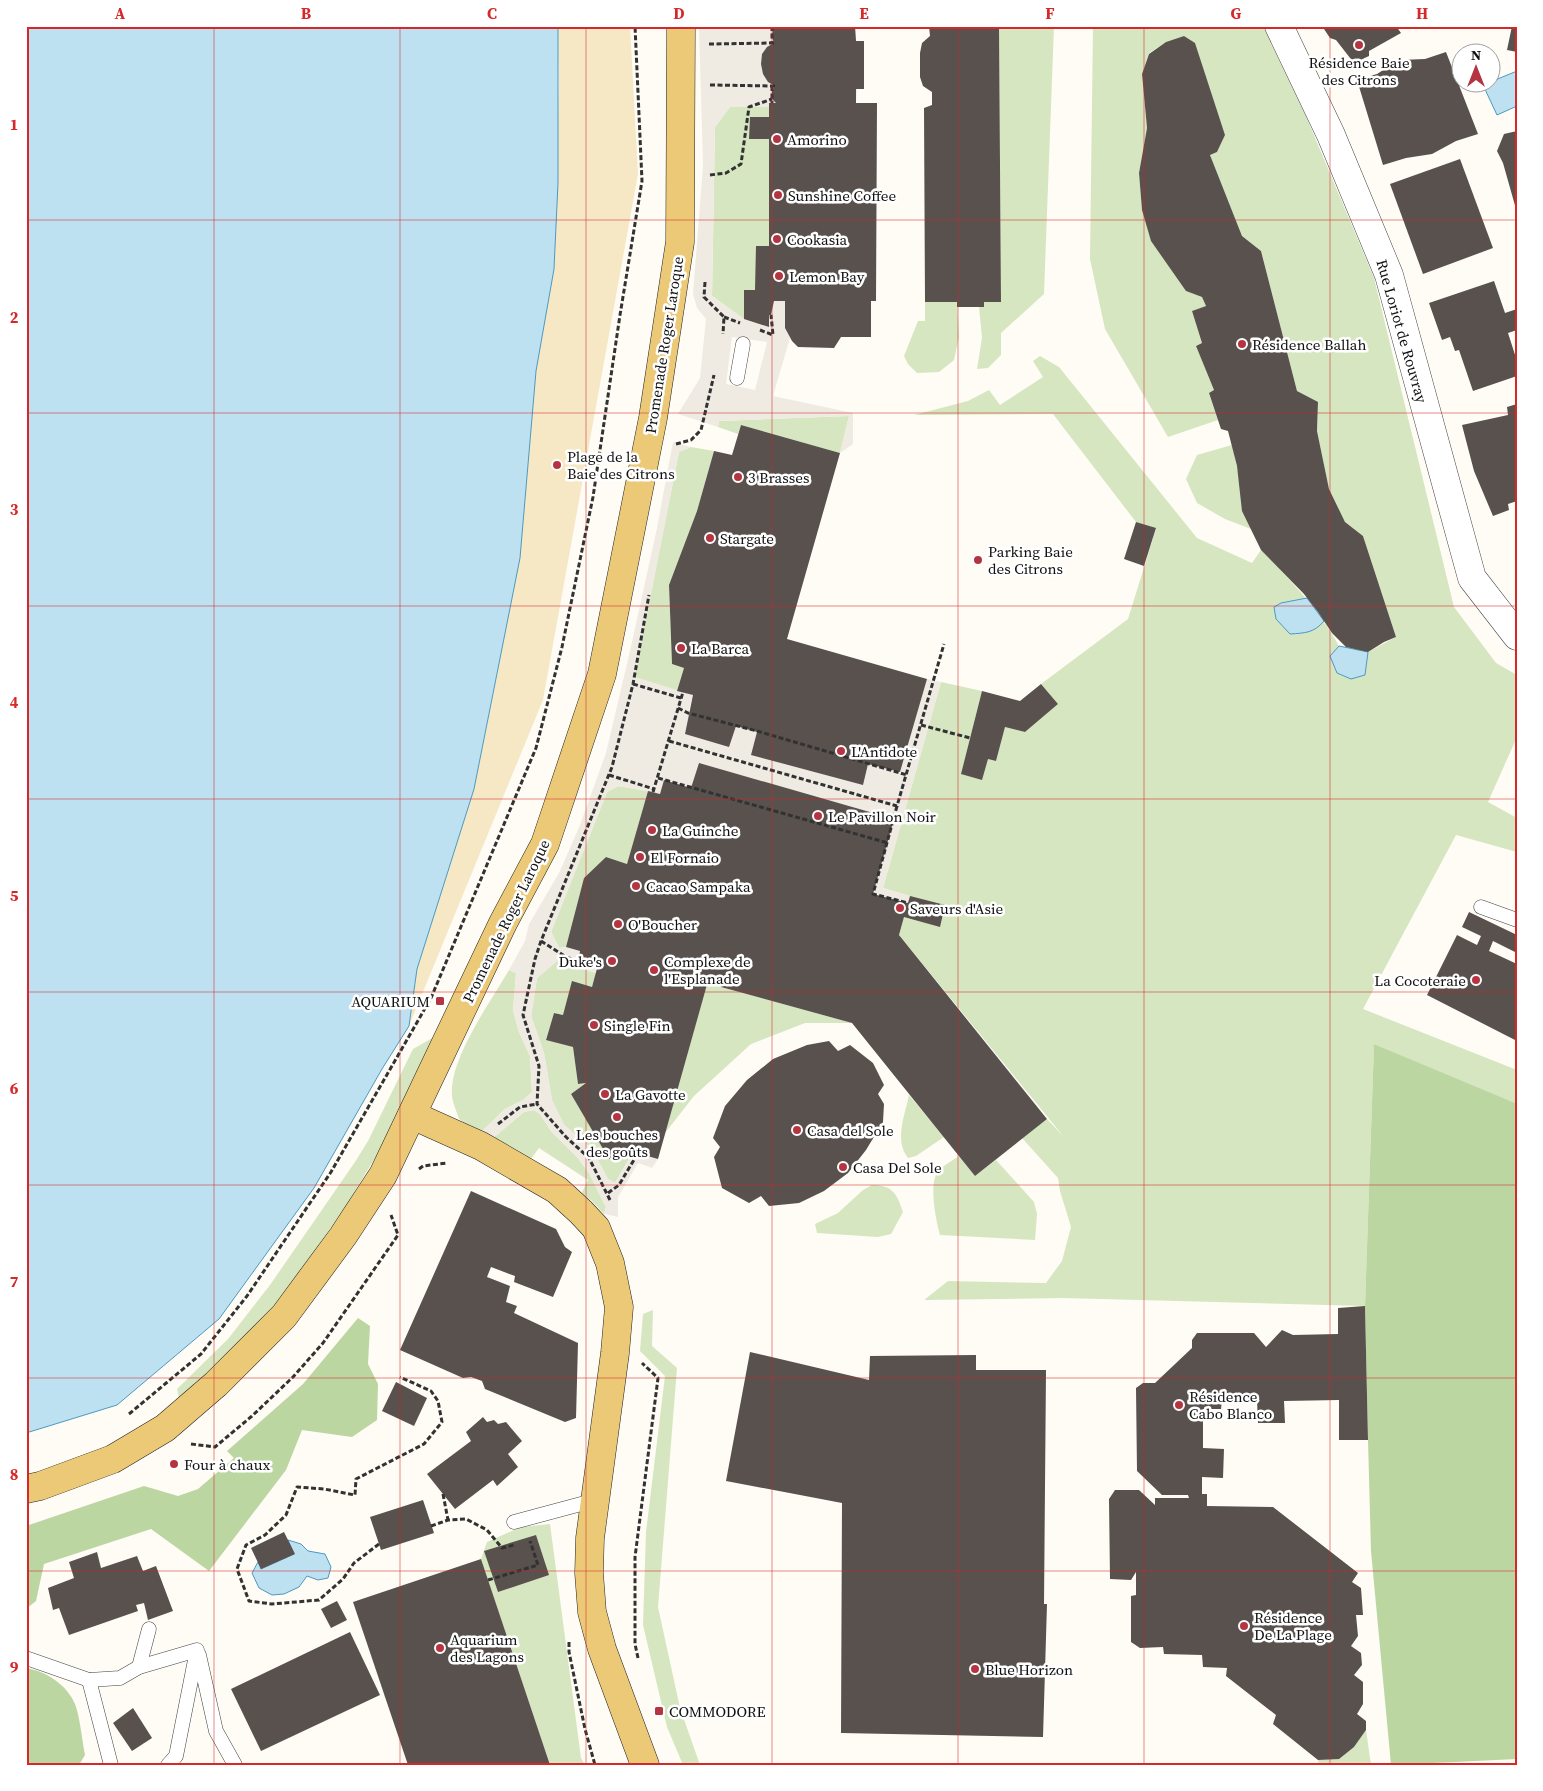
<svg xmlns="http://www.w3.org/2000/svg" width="1543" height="1791" viewBox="0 0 1543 1791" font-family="'Source Serif 4',serif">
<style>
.green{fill:#d6e6c0}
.forest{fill:#bcd6a1}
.sand{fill:#f6e8c5}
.plaza{fill:#efebe3;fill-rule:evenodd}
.water{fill:#bee1f1;stroke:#4b99c1}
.building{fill:#58514e}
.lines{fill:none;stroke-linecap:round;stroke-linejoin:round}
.service-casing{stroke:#434343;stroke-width:15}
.minor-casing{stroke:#434343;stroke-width:29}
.primary-casing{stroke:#212121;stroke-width:29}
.path{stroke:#323232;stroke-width:3;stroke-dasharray:5 2.5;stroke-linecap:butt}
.service{stroke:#fff;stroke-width:14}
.minor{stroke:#fff;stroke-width:28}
.primary{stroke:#ecc977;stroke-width:28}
.grid{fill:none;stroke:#d62828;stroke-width:1;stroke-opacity:0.55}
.poi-dot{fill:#b53441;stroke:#fff;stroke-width:2}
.labels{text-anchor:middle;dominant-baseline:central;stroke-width:5;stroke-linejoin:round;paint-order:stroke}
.poi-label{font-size:15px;fill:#101010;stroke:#fff;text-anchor:start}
.street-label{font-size:15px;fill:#101010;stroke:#fff}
.neatline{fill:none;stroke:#d62828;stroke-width:2}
.grid-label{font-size:16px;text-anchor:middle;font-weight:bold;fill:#d62828}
</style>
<rect width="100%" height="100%" fill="#fefcf5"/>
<g class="green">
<path d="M999,26H1054L1044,294L1001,333V355L988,368L977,369L982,338L979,307L984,302L1001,301Z"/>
<path d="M1093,26H1268L1374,278L1454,607L1496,663L1517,675V737L1488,802L1517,818V852L1456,835L1363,1009L1517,1070V1105L1374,1044L1365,1306L1063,1298L924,1300L948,1281L1046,1283L1062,1261L1071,1227L1060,1191L1058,1178L1022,1138L1047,1119L1064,1137L899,935L910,896L883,888L941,682L982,691L961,774L988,759L996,761L1005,727L1025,732L1058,704L1041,684L1128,619L1156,529L1136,522L1053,414L914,415L968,401L989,390L1000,405L1043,377L1033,361L1040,356L1059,367L1197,538L1252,563L1261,550C1291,581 1318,608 1339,646L1368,652L1396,637L1363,536L1345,522L1329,489L1317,431L1318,403L1297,391L1261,251L1242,236L1210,155L1217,152L1225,135L1195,44L1184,36L1166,42L1149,53L1142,74L1147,128L1139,173L1142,210L1186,291L1202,297L1206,306L1192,311L1202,343L1196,346L1214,390L1209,394L1218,420L1168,437L1105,329L1090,259Z"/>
<path d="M730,107H769V327L744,319L712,296L715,127Z"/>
<path d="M925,302H957L959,337L954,360L939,372L917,373L908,364L904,356L918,321H925Z"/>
<path d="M849,416L840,453L741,425L738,434L718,427L719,421Z"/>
<path d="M1232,445L1251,529L1225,519L1197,503L1186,479L1197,455Z"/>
<path d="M691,447L714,451L697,511L669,585L672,664L684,668L677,691L634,677L679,452Z"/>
<path d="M618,786L648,791L627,864L606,857L584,878L566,947L559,948L551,932L607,792Z"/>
<path d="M557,961L596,973L592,987L563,1015L554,1013L546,1039L573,1047L578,1084L586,1083L571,1094L597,1137L630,1147L633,1152L615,1183L608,1179L592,1149L563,1124L552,1100L544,1053L531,1016L537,978Z"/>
<path d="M509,970L516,973L513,1011L519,1032L530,1056L532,1092L523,1100L505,1109L480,1133L459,1119C457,1112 453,1104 452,1096C449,1059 490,1003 509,970Z"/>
<path d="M710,974L723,978L721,987L852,1023H805L751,1044L694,1096L665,1133Z"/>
<path d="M441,1033L381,1148L347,1204L288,1289L242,1344L179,1398L177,1389L228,1339L270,1285L355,1162L368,1141L413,1049Z"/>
<path d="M909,1095L944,1137L916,1156L908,1158C894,1140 905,1115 909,1095Z"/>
<path d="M534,1110L540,1114L551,1131L577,1157L589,1173L606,1207L604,1214L591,1200L581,1194L588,1180L539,1148L530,1160L494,1137L524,1112Z"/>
<path d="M959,1156L975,1176L996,1160L1034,1202L1037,1214L1035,1240L940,1235C936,1221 929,1186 937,1173C942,1166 952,1161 959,1156Z"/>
<path d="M872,1185C893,1185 897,1194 903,1212L891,1234L878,1237L817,1233L815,1224L838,1213L863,1190Z"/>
<path d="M653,1310L652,1346L677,1368L658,1607L680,1708L700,1765H683L667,1727L643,1625L646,1532L665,1376L640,1351L643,1314Z"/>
<path d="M550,1524L581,1758L585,1765H550L481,1559L487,1542L521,1527Z"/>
<path d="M1366,1730L1371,1765H1319L1318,1760L1339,1758L1354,1747Z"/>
</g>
<g class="forest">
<path d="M1374,1044L1517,1104V1759L1391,1765L1371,1551L1368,1440L1365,1306Z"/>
<path d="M358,1318L370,1326L368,1364L378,1384L377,1420L352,1437L302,1430L286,1470L209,1571L151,1529L44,1564L36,1601L26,1609V1526L144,1486L178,1496L198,1489L234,1458L227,1451L303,1384Z"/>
<path d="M26,1668C46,1671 67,1685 75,1704C80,1717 82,1740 85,1755L79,1765H26Z"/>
</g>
<path class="sand" d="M558,26H630L638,174L543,700L409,1026L417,969L474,789L520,558L536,371L554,269L559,83Z"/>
<g class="plaza">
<path d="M699,26H855L856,41H864V89H857L856,103H769V107H730L715,127L712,296L744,319L768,327L769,315H771L774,301H785V328L790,338L773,396L853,413V444L840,453L849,416L719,421L718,427L678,414L700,378L706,319L697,308L693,294L703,166ZM732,337L767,342L755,390L726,384Z"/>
<path d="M673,442L691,447L679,452L635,677L693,695L688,713L900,772L927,679L941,682L883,888L910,896L908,903L873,894L887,842L664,780L660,794L619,786L607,792L551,932L559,948L566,947L580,951L579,957L599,961L596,973L557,961L537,978L531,1016L544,1053L552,1100L565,1126L592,1149L608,1179L615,1183L633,1152L658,1159L652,1168L638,1163L618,1197V1217L604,1214L606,1207L589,1173L577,1157L551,1131L540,1114L534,1110L524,1112L491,1140L480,1133L505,1109L523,1100L532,1092L530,1056L519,1032L513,1011L516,973L509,970L525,941L529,924L559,873L580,825L606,753L630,651L657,528Z"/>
</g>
<g class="water">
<path d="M26,26H558V183L554,269L536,371L520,558L474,789L417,969L409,1026L382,1069L314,1188L219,1319L117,1405L26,1433Z"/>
<path d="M1517,71V106L1497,115L1483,85Z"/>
<path d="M1307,598L1324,621C1314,633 1305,633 1290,634L1276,619L1274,607L1281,603Z"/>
<path d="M1339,646L1368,652L1365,675L1351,679L1337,673L1330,656Z"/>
<path d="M288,1540L301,1544L308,1551L325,1554L331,1567L328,1578L318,1580L307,1576L299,1587L284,1594L272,1595L259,1588L252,1573L258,1562L261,1569L294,1554Z"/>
</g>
<g class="building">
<path d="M773,26H855L856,41H864V89H856V103H877L876,301H871V337H841L834,348L798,347L792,341L785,328V301H774L771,315H769V327L744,319V290H755L756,246H769V139H749L750,117H769V103H776L772,99V91L775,86L768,82L763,74L761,64L762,54L767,47L774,43L772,37Z"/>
<path d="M929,26H999L1001,302H984V307H957V302H925L924,108L932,105V92L923,86L920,77V53L922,43L930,36Z"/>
<path d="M1322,26H1396L1401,33L1369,51V56L1354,63L1336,40L1330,38Z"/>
<path d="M1512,26H1517V52L1507,50Z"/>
<path d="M1184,36L1195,43L1225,135L1217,152L1210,155L1242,236L1261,251L1297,391L1318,402L1317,431L1329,489L1345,522L1363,536L1396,637L1384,642L1368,652L1346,647L1332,633L1318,612L1304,594L1261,550L1242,511L1237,466L1228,431L1221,429L1209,393L1214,390L1196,346L1202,343L1192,311L1206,306L1202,297L1186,291L1151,241L1142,210L1139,173L1147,128L1142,74L1149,54L1166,42Z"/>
<path d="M1446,52L1478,134L1456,141L1432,154L1406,158L1383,165L1357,80L1377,74L1399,60L1425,59Z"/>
<path d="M1517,131V209H1516L1503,163L1497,151L1504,134Z"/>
<path d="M1460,159L1493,248L1423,274L1390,184Z"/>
<path d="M1494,281L1505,313L1517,309V330L1508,333L1517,361V376L1473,391L1459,350L1455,351L1450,337L1442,340L1429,303Z"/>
<path d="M1517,404V501L1508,504L1509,510L1493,516L1474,471L1462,425L1508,415L1507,407Z"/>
<path d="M741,425L840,453L787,639L927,679L900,772L868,764L863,785L751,755L757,732L736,726L729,747L685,734L693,695L677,691L684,668L672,664L669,585L697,511L714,451L732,455Z"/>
<path d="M1136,522L1156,528L1144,566L1124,559Z"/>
<path d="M1041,684L1058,704L1025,732L1005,727L996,761L988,759L982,780L961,774L982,691L1020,701Z"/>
<path d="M699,763L894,819L873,894L908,903L910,896L945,905L940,927L904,917L899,935L1047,1119L975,1176L852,1023L721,987L723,978L710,974L658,1159L633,1152L630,1147L609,1159L571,1094L586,1083L578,1084L573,1047L546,1040L554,1013L563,1015L572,981L592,987L599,961L579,957L580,951L566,947L584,878L606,857L627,864L648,791L660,794L664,780L691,788Z"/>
<path d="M1469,912L1517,935V953L1493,941L1489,951L1517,964V1041L1427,995L1457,935L1477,945L1481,936L1462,927Z"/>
<path d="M829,1041L838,1051L850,1045L873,1063L884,1085L878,1094L884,1104L883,1122L866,1150L848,1173L824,1191L799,1203L769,1206L761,1196L749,1203L722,1188L714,1157L720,1147L713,1138L725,1106L747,1080L773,1059L807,1045Z"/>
<path d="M471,1191L556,1229L565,1247L572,1252L553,1297L514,1282L515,1276L491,1267L487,1277L510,1286L506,1302L517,1306L514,1313L578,1343L576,1418L565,1422L485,1389L482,1381L471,1377L463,1378L400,1350Z"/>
<path d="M1365,1306L1368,1440H1339V1400L1284,1401L1285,1423H1258L1257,1400H1222L1221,1409H1203V1448L1224,1449L1223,1478L1202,1477V1494H1207V1506L1273,1507L1358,1573L1352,1582L1361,1588L1363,1615H1356L1358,1636L1351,1646L1361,1653L1362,1665L1354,1675L1363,1682V1704L1357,1714L1366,1721V1730L1354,1747L1339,1759L1318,1760L1273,1724L1276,1715L1226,1676L1227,1668L1203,1667L1202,1655L1164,1654L1163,1647L1140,1648L1131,1642V1596L1136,1595V1572L1131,1580L1110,1579L1109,1499L1115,1490H1139L1155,1505V1498H1189L1188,1495H1162L1137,1471L1136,1388L1143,1383H1155L1192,1348V1340L1197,1333H1254L1266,1347L1282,1330L1293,1335L1338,1334V1308Z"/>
<path d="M750,1352L869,1380L870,1356L976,1355V1370H1046L1044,1604H1047L1043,1737L841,1733L842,1503L726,1481Z"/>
<path d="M396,1382L427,1398L414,1426L382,1411Z"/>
<path d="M483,1417L487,1422L494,1420L498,1424L506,1422L522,1441L508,1454L518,1467L497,1486L493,1480L455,1509L427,1474L471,1441L466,1432Z"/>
<path d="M423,1500L434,1533L381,1550L370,1517Z"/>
<path d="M284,1532L295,1554L261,1569L251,1548Z"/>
<path d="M536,1535L549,1575L498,1592L484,1551Z"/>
<path d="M97,1552L101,1568L137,1556L143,1571L156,1566L173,1611L148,1620L144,1603L136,1605L138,1611L69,1635L59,1608L53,1610L48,1588L74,1578L69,1562Z"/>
<path d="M481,1559L550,1765H408L353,1602Z"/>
<path d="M337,1601L347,1620L331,1628L321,1609Z"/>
<path d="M350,1632L380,1695L261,1751L231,1689Z"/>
<path d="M133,1708L152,1738L132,1751L113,1723Z"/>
</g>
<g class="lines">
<g class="service-casing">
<g id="service">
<path d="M737,378L743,344"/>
<path d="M1481,907L1517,920"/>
<path d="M514,1522L596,1500"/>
<path d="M199,1655L216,1731L235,1765"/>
<path d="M26,1658L89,1680L120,1678L139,1667L197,1650L176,1756L168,1765"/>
<path d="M139,1667L149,1629"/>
<path d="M89,1680L111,1765"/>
</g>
</g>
<g class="minor-casing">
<path id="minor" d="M1279,26L1331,135L1389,275L1472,578L1517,636"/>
</g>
<g class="primary-casing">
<g id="primary">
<path d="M412,1115L481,1146L557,1190L581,1212L596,1228L610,1263L619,1307L615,1353L590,1538L589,1573L592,1612L602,1649L645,1765"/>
<path d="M26,1489L40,1486L113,1459L165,1428L216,1384L284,1316L343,1236L383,1175L503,923L545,844L602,674L653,418L680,242L681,26"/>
</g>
</g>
<g class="path">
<path d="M772,26V43"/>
<path d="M709,44L774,43"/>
<path d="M710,85L775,86"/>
<path d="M772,86V103"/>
<path d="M710,175L726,173L741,164L749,107L772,99"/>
<path d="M705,282L704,297L724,317L723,334"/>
<path d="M724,317L740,323"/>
<path d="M760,330L773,335L771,315"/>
<path d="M676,444L691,440L701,430L714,375"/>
<path d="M633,684L681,698"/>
<path d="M678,708L688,713L757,731L907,775"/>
<path d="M921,725L970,738"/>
<path d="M669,741L897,806L944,644"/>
<path d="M609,775L654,789"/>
<path d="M658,778L888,843"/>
<path d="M653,792L683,692"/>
<path d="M897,806L873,894L908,903"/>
<path d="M541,941L566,957L598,967"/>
<path d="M498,1124L520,1107L537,1104"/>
<path d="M419,1169L423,1166L447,1163"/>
<path d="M608,1193L619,1185L638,1153"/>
<path d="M610,1200L589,1158L566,1137L537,1104L539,1066L523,1015L535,959L541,941L612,767L633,684L649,595"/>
<path d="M129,1414L201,1354L247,1296L331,1172L431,998L536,748L562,647L593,497L620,315L642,181L635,26"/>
<path d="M191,1444L215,1447L252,1416L293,1377L323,1343L398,1235L391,1215"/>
<path d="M443,1494L448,1520"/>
<path d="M431,1526L448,1520L466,1519L487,1530L502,1548L514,1545"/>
<path d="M379,1544L354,1563L343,1579L319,1600L272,1604L249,1601L237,1569L246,1545L265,1535L286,1515L297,1487L324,1489L355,1495L356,1479L424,1444L442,1422L438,1401L431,1391L400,1377"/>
<path d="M488,1580L538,1565L530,1541"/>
<path d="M569,1642V1652L585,1729L595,1765"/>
<path d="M638,1658L635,1644V1557L658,1378L642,1363"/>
</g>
<use href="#service" class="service"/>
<use href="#minor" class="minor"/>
<use href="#primary" class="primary"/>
</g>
<path class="grid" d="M214,26V1765M400,26V1765M586,26V1765M772,26V1765M958,26V1765M1144,26V1765M1330,26V1765M26,220H1517M26,413H1517M26,606H1517M26,799H1517M26,992H1517M26,1185H1517M26,1378H1517M26,1571H1517"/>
<g class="poi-dot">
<circle cx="1359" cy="45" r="5"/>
<circle cx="777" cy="139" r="5"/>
<circle cx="778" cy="195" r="5"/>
<circle cx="777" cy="239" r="5"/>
<circle cx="779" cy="276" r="5"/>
<circle cx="1242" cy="344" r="5"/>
<circle cx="557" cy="465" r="5"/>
<circle cx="738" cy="477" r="5"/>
<circle cx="710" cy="538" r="5"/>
<circle cx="978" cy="560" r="5"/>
<circle cx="681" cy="648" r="5"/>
<circle cx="841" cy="751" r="5"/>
<circle cx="818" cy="816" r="5"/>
<circle cx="652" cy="830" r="5"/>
<circle cx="640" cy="857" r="5"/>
<circle cx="636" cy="886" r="5"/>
<circle cx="900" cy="908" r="5"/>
<circle cx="618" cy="924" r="5"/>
<circle cx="612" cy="961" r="5"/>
<circle cx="654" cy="970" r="5"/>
<circle cx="1476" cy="980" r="5"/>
<rect x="435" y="996" width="10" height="10" rx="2.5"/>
<circle cx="594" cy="1025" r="5"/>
<circle cx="605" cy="1094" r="5"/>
<circle cx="617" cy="1117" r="5"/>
<circle cx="797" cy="1130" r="5"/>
<circle cx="843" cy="1167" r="5"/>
<circle cx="1179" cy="1405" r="5"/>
<circle cx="174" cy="1464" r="5"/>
<circle cx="1244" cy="1626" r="5"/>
<circle cx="440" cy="1648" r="5"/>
<circle cx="975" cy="1669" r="5"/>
<rect x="654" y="1706" width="10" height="10" rx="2.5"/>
</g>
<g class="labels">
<g class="poi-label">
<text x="1359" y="62" text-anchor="middle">Résidence Baie<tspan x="1359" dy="17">des Citrons</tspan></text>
<text x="787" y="139">Amorino</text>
<text x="788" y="195">Sunshine Coffee</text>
<text x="787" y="239">Cookasia</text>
<text x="789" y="276">Lemon Bay</text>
<text x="1252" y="344">Résidence Ballah</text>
<text x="567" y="456">Plage de la<tspan x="567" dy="17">Baie des Citrons</tspan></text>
<text x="748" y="477">3 Brasses</text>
<text x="720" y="538">Stargate</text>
<text x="988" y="551">Parking Baie<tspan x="988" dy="17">des Citrons</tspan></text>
<text x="691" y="648">La Barca</text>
<text x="851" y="751">L'Antidote</text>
<text x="828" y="816">Le Pavillon Noir</text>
<text x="662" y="830">La Guinche</text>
<text x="650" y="857">El Fornaio</text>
<text x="646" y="886">Cacao Sampaka</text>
<text x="910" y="908">Saveurs d'Asie</text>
<text x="628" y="924">O'Boucher</text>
<text x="602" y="961" text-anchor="end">Duke's</text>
<text x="664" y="961">Complexe de<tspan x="664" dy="17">l'Esplanade</tspan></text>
<text x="1466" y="980" text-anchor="end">La Cocoteraie</text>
<text x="430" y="1001" text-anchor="end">AQUARIUM</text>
<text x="604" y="1025">Single Fin</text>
<text x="615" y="1094">La Gavotte</text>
<text x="807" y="1130">Casa del Sole</text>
<text x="617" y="1134" text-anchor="middle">Les bouches<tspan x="617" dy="17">des goûts</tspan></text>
<text x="853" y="1167">Casa Del Sole</text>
<text x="1189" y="1396">Résidence<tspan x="1189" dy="17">Cabo Blanco</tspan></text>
<text x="184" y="1464">Four à chaux</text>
<text x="1254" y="1617">Résidence<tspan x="1254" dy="17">De La Plage</tspan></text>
<text x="450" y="1639">Aquarium<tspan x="450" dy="17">des Lagons</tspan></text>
<text x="985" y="1669">Blue Horizon</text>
<text x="669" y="1711">COMMODORE</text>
</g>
<g class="street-label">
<text transform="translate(1402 331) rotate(74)">Rue Loriot de Rouvray</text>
<text transform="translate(664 345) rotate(-81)">Promenade Roger Laroque</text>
<text transform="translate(506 921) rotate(-64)">Promenade Roger Laroque</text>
</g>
</g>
<rect width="1543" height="1791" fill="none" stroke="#ffffff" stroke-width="55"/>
<g transform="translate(1476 68)"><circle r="24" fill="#ffffff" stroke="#9f9f9f"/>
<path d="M0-4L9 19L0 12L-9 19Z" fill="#b53441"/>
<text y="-8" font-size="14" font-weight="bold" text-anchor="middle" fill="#101010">N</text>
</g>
<rect x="28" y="28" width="1488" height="1736" class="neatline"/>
<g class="grid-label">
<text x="120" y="19">A</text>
<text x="306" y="19">B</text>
<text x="492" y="19">C</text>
<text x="679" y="19">D</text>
<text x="864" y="19">E</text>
<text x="1050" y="19">F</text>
<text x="1236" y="19">G</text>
<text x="1422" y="19">H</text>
<text x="14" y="130">1</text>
<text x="14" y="323">2</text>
<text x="14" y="515">3</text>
<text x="14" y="708">4</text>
<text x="14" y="901">5</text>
<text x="14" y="1094">6</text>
<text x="14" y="1287">7</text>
<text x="14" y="1480">8</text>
<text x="14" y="1673">9</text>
</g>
</svg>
